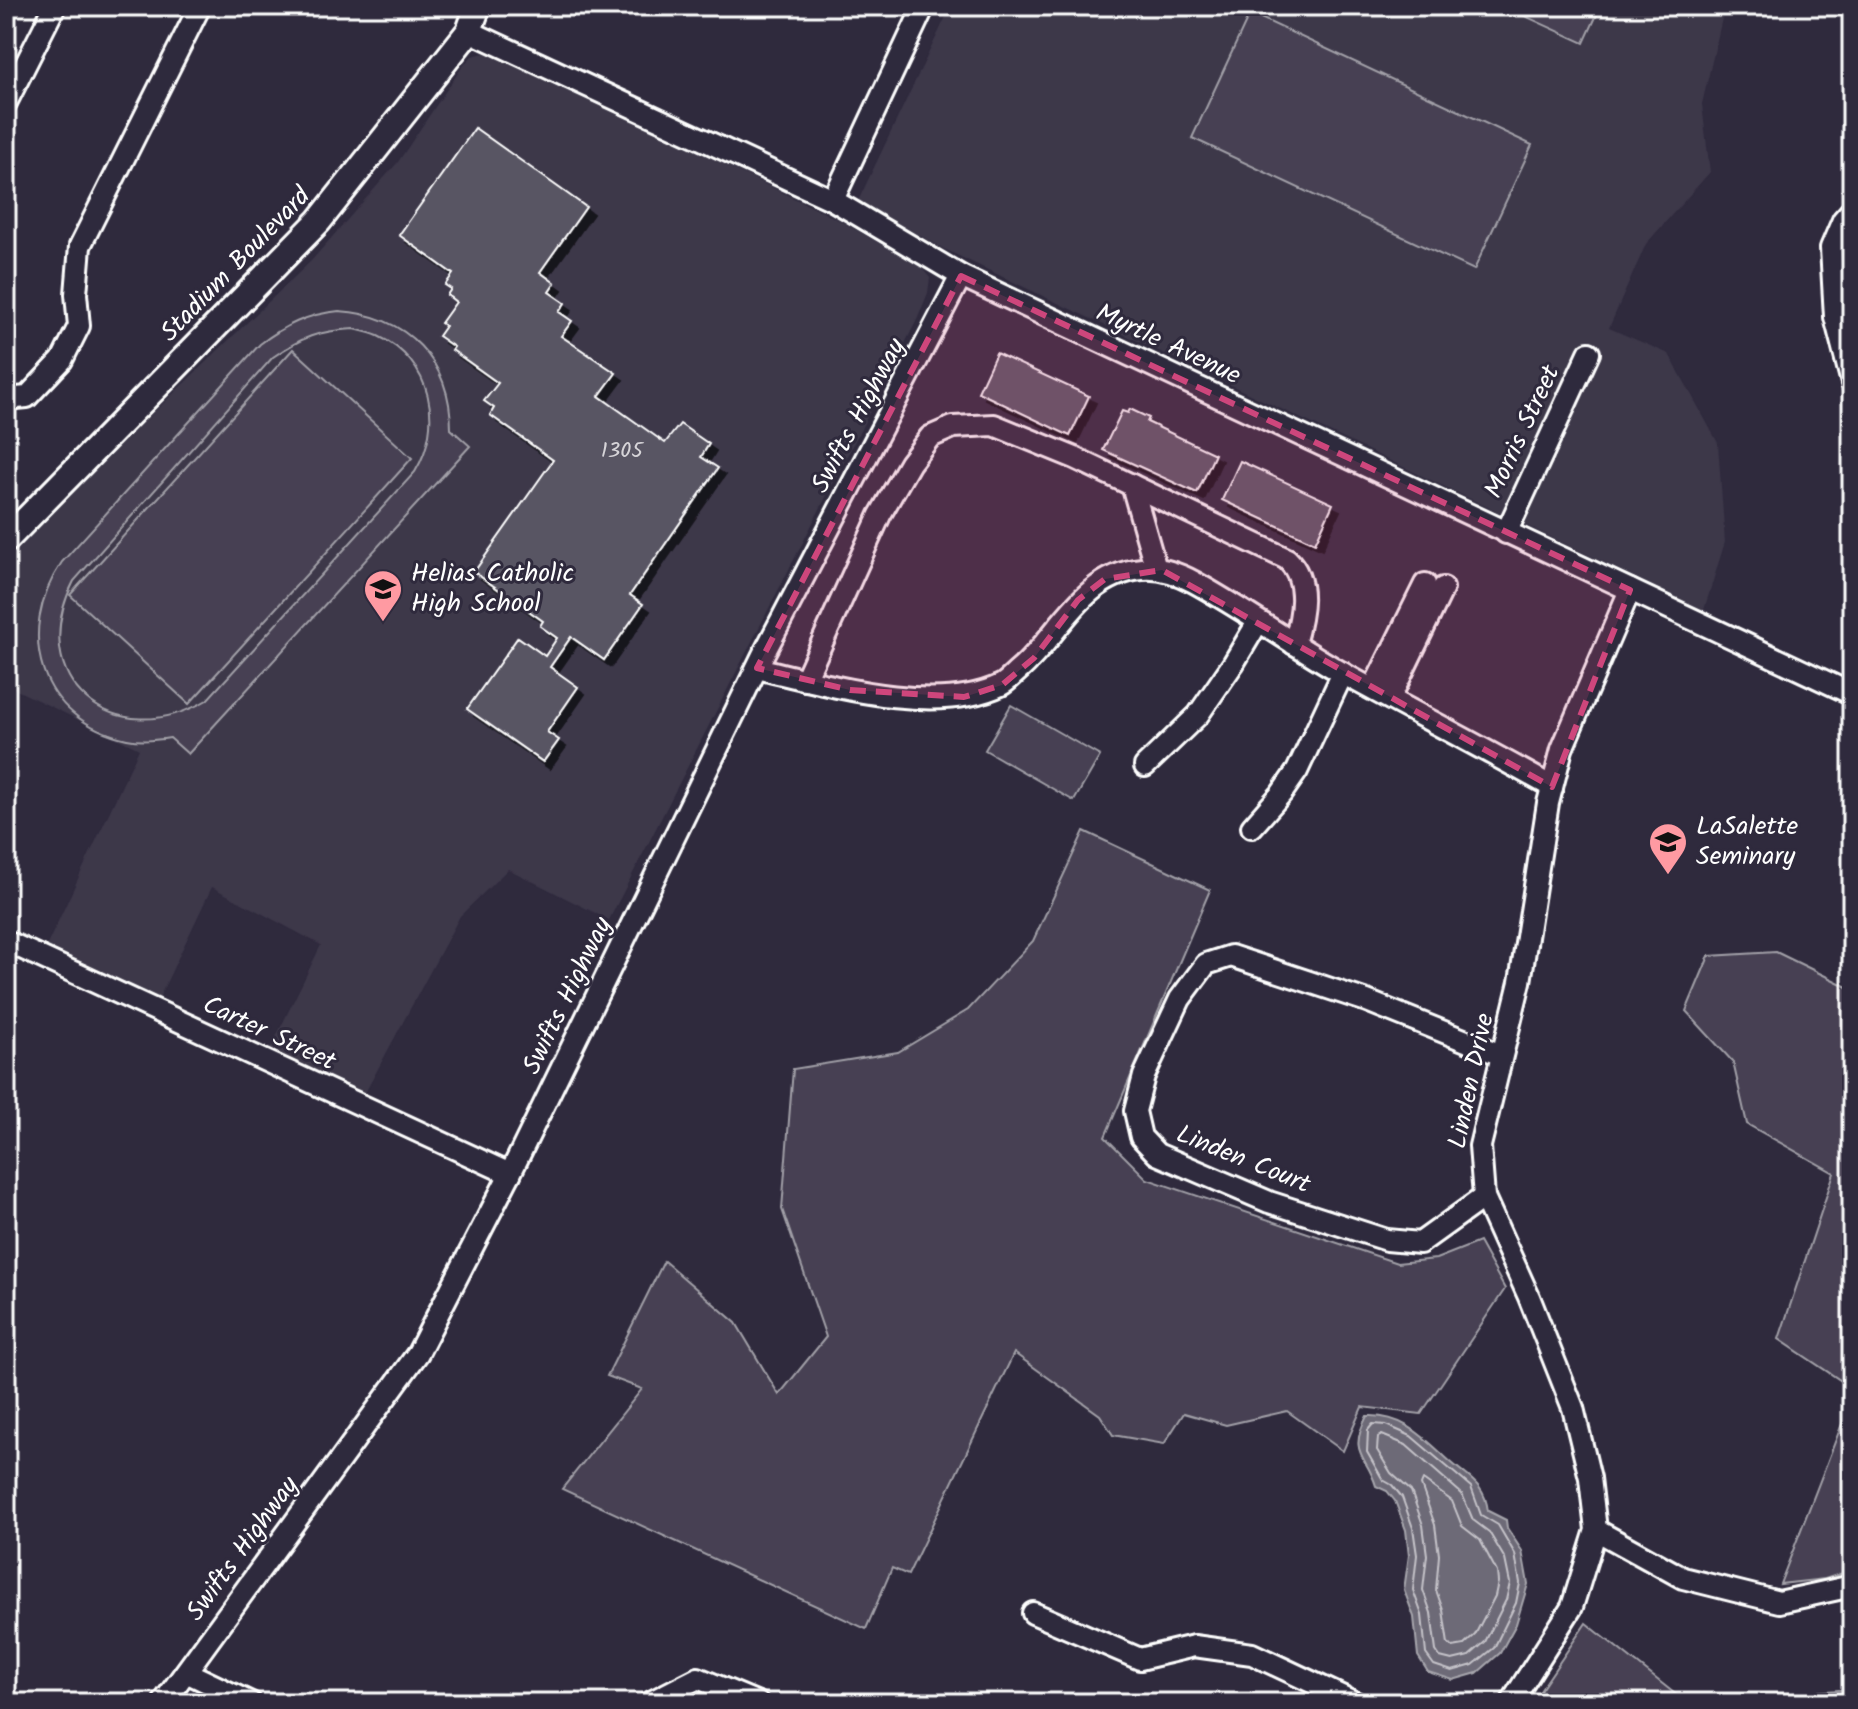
<svg xmlns="http://www.w3.org/2000/svg" width="1858" height="1709" viewBox="0 0 1858 1709" font-family="Kalam,sans-serif">
<style>
.built{fill:#3c3749}
.green{fill:#464152;stroke:#a2a0a8;stroke-width:2;fill-rule:evenodd}
.water{fill:#6d6a77;stroke:#a7a6ad;stroke-width:2}
.lines{fill:none;stroke-linecap:round;stroke-linejoin:round}
.shore{stroke:#c5c3c9;stroke-width:2}
.building{fill:#595564;stroke:#fff;stroke-width:2;filter:url(#shadow)}
.minor-casing{stroke:#fff;stroke-width:26}
.major-casing{stroke:#fff;stroke-width:30}
.minor{stroke:#2f2a3d;stroke-width:20}
.major{stroke:#2f2a3d;stroke-width:24}
.marked{fill:#ce467c;fill-opacity:0.2;stroke:#ce467c;stroke-width:6;stroke-dasharray:16 10;stroke-linejoin:round}
.labels{text-anchor:middle;dominant-baseline:central;stroke-width:6;stroke-linejoin:round;paint-order:stroke}
.number-label{font-size:22px;fill:#d6d4d8}
.street-label{font-size:26px;fill:#fff;stroke:#2f2a3d}
.poi-label{font-size:26px;fill:#fff;stroke:#2f2a3d;text-anchor:start}
</style>
<defs>
<filter id="shadow"><feDropShadow dx="7" dy="7" stdDeviation="0" flood-color="#0009"/></filter>
</defs>
<rect width="100%" height="100%" fill="#2f2a3d"/>
<filter id="ink" filterUnits="userSpaceOnUse"><feTurbulence type="fractalNoise" baseFrequency=".0125" numOctaves="2"/><feDisplacementMap in="SourceGraphic" scale="16" xChannelSelector="R" yChannelSelector="G"/><feConvolveMatrix kernelMatrix="1 2 1 2 8 2 1 2 1" color-interpolation-filters="sRGB"/></filter>
<g filter="url(#ink)">
<g class="built">
<path d="M951,6H1725L1702,104L1710,172L1646,244L1609,328L1669,354L1718,443L1725,542L1704,610L944,249L858,201Z"/>
<path d="M484,53L501,56L839,220L921,267L930,278L928,293L917,320L609,920L508,869L460,916L365,1093L270,1049L321,945L212,887L159,998L46,947L139,749L6,685V562L104,460L311,261L398,162L462,67L472,56Z"/>
</g>
<g class="green">
<path d="M1503,6H1601L1584,43Z"/>
<path d="M1250,13L1532,145L1474,270L1192,138Z"/>
<path d="M339,311C407,315 451,361 451,429L470,446L188,754L170,738C156,740 142,742 127,739C39,720 14,633 62,562L260,344C285,325 308,314 339,311ZM354,329C362,331 371,333 378,336C432,361 444,424 415,472L207,700C114,755 23,680 74,581L273,357C302,337 318,331 354,329Z"/>
<path d="M293,349L412,458L189,704L70,595Z"/>
<path d="M1011,705L1100,756L1074,801L985,750Z"/>
<path d="M1084,831L1210,890L1105,1137L1147,1179L1397,1263L1436,1259L1479,1242L1505,1289L1421,1414L1362,1407L1343,1451L1287,1411L1226,1425L1184,1413L1164,1444L1113,1435L1100,1415L1014,1353L908,1575L892,1568L866,1629L562,1489L642,1389L607,1376L664,1261L736,1323L779,1395L826,1337L782,1209L793,1069L898,1052L968,1010L1033,941Z"/>
<path d="M1776,952L1852,989V1388L1779,1339L1834,1173L1747,1124L1733,1062L1686,1011L1709,956Z"/>
<path d="M1852,1398V1570L1825,1579L1780,1584Z"/>
<path d="M1586,1623L1684,1701L1852,1689V1703H1532Z"/>
</g>
<path class="water" d="M1367,1416C1405,1414 1426,1440 1452,1463C1470,1479 1485,1485 1488,1511L1506,1520L1507,1528L1522,1551L1528,1584L1516,1624L1500,1653L1477,1673L1453,1680L1428,1672L1418,1656L1414,1617L1404,1590L1409,1555L1406,1530L1395,1501L1387,1491L1376,1486C1367,1455 1347,1454 1367,1416Z"/>
<g class="lines">
<g class="shore">
<path d="M1373,1424L1386,1425L1411,1436L1471,1487L1481,1515L1498,1525L1515,1554L1520,1583L1516,1603L1494,1648L1473,1665L1452,1671L1434,1665L1426,1654L1422,1615L1413,1590L1417,1555L1413,1528L1402,1497L1392,1485L1383,1480L1367,1452L1368,1430Z"/>
<path d="M1382,1435L1406,1445L1462,1494L1473,1520L1489,1532L1505,1559L1510,1583L1506,1600L1485,1642L1469,1656L1452,1660L1440,1657L1436,1651L1431,1613L1423,1590L1427,1555L1423,1525L1411,1491L1391,1473L1377,1450L1378,1437Z"/>
<path d="M1423,1480L1452,1501L1462,1526L1480,1540L1497,1572L1498,1582L1495,1596L1475,1635L1464,1645L1453,1647L1448,1644L1443,1610L1436,1590L1439,1555L1435,1525L1421,1485Z"/>
</g>
</g>
<g class="building">
<path d="M475,128L586,207L540,272L555,283L549,292L565,303L559,312L572,321L561,336L616,373L599,396L665,443L680,424L709,444L701,457L718,468L630,595L643,604L604,660L571,637L550,667L578,687L547,732L559,740L543,762L467,709L518,637L545,656L557,638L540,626L543,621L474,572L553,460L490,415L494,408L484,401L498,383L452,350L454,347L438,336L445,326L441,323L456,302L447,295L451,289L445,285L453,274L399,235Z"/>
<path d="M996,353L1089,396L1070,436L978,392Z"/>
<path d="M1130,409L1149,418L1147,422L1215,454L1197,493L1103,450L1122,411L1128,413Z"/>
<path d="M1240,461L1333,504L1315,543L1222,500Z"/>
</g>
<g class="lines">
<g class="minor-casing">
<g id="minor">
<path d="M469,31L833,200L961,276L1852,694"/>
<path d="M6,103L55,6"/>
<path d="M833,200L924,6"/>
<path d="M1852,210L1843,220L1831,248L1835,317L1852,383"/>
<path d="M6,399L27,397L62,360L79,326L76,294L80,246L200,6"/>
<path d="M1132,485L1156,569"/>
<path d="M1506,533L1589,353"/>
<path d="M757,668C825,684 934,717 1001,685C1007,682 1013,675 1019,670C1060,635 1081,575 1142,569C1159,567 1179,574 1194,582C1245,610 1293,645 1344,674C1413,712 1483,748 1552,787"/>
<path d="M805,680L880,515L910,463L930,437L953,427L994,425L1075,458L1287,559C1310,581 1302,616 1294,644"/>
<path d="M1373,689L1425,584"/>
<path d="M1390,698L1443,588"/>
<path d="M1145,766L1198,715L1233,664L1258,622"/>
<path d="M1252,827L1281,794L1297,771L1343,673"/>
<path d="M6,941L510,1174"/>
<path d="M1484,1197L1420,1243L1387,1240L1269,1202L1157,1154L1141,1137L1135,1111L1144,1076L1180,999L1206,964L1231,956L1367,1001L1501,1055"/>
<path d="M1596,1530L1683,1578L1779,1602L1852,1586"/>
<path d="M1033,1613L1140,1659L1194,1646L1252,1654L1356,1703"/>
<path d="M186,1672L251,1703"/>
<path d="M163,1703L418,1353L510,1174L763,655L961,276"/>
<path d="M649,1703L698,1678L758,1703"/>
<path d="M1511,1703L1572,1607L1596,1530L1590,1478L1573,1408L1529,1297L1484,1197L1480,1146L1520,982L1548,803L1562,749L1630,590"/>
</g>
</g>
<g class="major-casing">
<path id="major" d="M6,540L319,221L469,31L478,6"/>
</g>
<use href="#minor" class="minor"/>
<use href="#major" class="major"/>
</g>
</g>
<path class="marked" d="M961,276L1630,590L1552,787L1162,570L1105,579L1078,600L1034,658L1002,685L964,697L850,690L757,668Z"/>
<defs>
<g id="school-pin" transform="scale(2)"><path d="M0 17L-7.5 6A9.5 9.5 0 1 1 7.5 6Z" fill="#ff9aa2" stroke="#2f2a3d"/><path d="M0-5L7-2L0 1L-7-2ZM-4 1L0 2.5L4 1V4Q0 6-4 4Z" fill="#111"/></g>
</defs>
<g fill-rule="evenodd">
<use href="#school-pin" x="383" y="589"/>
<use href="#school-pin" x="1668" y="842"/>
</g>
<g class="labels">
<g class="number-label">
<text x="622" y="451">1305</text>
</g>
<g class="street-label">
<text transform="translate(236 265) rotate(-46)">Stadium Boulevard</text>
<text transform="translate(1168 345) rotate(25)">Myrtle Avenue</text>
<text transform="translate(859 416) rotate(-62)">Swifts Highway</text>
<text transform="translate(1523 432) rotate(-65)">Morris Street</text>
<text transform="translate(568 996) rotate(-64)">Swifts Highway</text>
<text transform="translate(269 1034) rotate(25)">Carter Street</text>
<text transform="translate(1472 1081) rotate(-78)">Linden Drive</text>
<text transform="translate(1243 1160) rotate(22)">Linden Court</text>
<text transform="translate(243 1549) rotate(-54)">Swifts Highway</text>
</g>
<g class="poi-label">
<text x="411" y="574">Helias Catholic<tspan x="411" dy="30">High School</tspan></text>
<text x="1696" y="827">LaSalette<tspan x="1696" dy="30">Seminary</tspan></text>
</g>
</g>
<rect width="1858" height="1709" fill="none" stroke="#2f2a3d" stroke-width="32"/>
<rect x="16" y="16" width="1826" height="1677" fill="none" stroke="#fff" stroke-width="3" filter="url(#ink)"/>
</svg>
